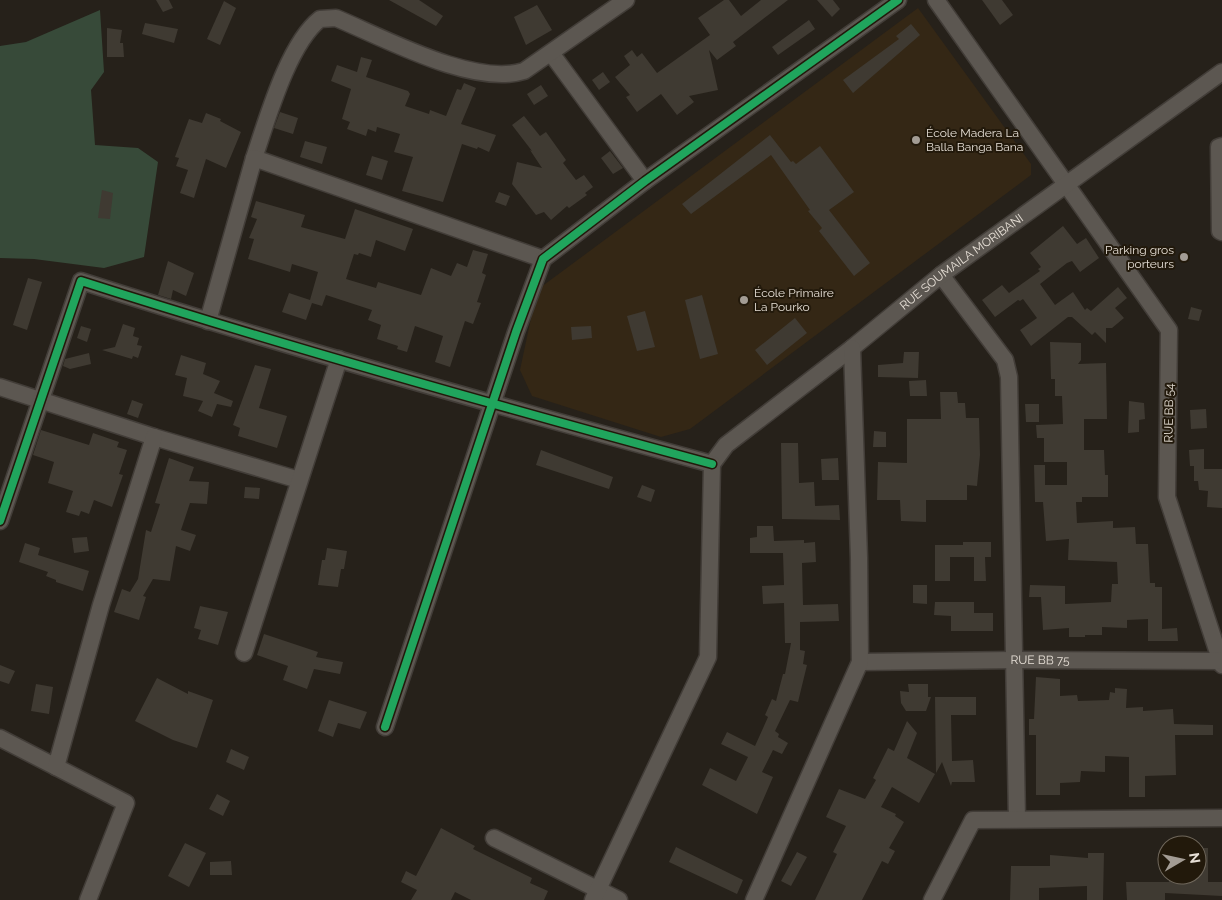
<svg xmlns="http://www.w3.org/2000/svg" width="1222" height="900" viewBox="0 0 1222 900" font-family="Raleway,sans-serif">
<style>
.built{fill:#342715}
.green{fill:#374a39}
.building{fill:#3f3a32}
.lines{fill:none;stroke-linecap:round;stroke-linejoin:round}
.minor-casing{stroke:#423d38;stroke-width:19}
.minor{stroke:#5c5751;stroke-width:16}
.cycleway-casing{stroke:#22190b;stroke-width:11}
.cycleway{stroke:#20a55d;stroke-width:8}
.poi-dot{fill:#a39c94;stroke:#22190b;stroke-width:2}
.labels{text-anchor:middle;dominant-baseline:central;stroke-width:4;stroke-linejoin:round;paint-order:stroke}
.poi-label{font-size:12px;fill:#e6dfd6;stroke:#22190b;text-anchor:start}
.street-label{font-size:12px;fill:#e6dfd6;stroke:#22190b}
</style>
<rect width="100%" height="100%" fill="#26211a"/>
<path class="built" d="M918,8L1031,164V175L690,429L661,437L532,396L520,370L537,290Z"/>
<path class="green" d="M100,10L104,72L91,90L95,145L138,148L158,162L144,257L104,268L34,259L0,258V46L26,42Z"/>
<g class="building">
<path d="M156,0H169L173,8L163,12Z"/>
<path d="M389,0H419L443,16L436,26Z"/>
<path d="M724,0H729L741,16L761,0H788L733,42L736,46L717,60L709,50L718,90L689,96L694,102L677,115L661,94L637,112L626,97L630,95L615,77L630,65L624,56L632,50L637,57L642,53L657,73L710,35L698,18Z"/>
<path d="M817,0H833L840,9L832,17Z"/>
<path d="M982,0H1002L1013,15L1000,25Z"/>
<path d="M224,1L236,8L220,45L207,39Z"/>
<path d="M537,5L552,30L526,45L514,17Z"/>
<path d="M809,20L815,29L778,55L772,47Z"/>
<path d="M145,23L178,29L174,43L142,34Z"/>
<path d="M911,24L920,35L853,93L843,80L899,39L896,36Z"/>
<path d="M107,28L122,30L120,43H123L124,57H107Z"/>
<path d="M361,57L372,60L366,77L408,91L410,94L405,106L429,114L430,110L446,116L457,89L461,90L464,83L476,88L461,124L496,135L489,152L478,147L477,149L462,144L443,202L402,191L413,157L394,152L400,134L377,127L376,132L368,129L366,136L347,129L350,122L342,119L351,89L331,81L337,65L357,72Z"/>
<path d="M603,72L610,82L599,90L592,80Z"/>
<path d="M541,85L548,96L534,105L527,94Z"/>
<path d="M280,112L298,118L293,134L274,128Z"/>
<path d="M206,113L221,119L220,121L241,132L226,168L206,159L194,198L180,193L188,170L176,166L179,158L175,157L189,119L202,123Z"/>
<path d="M524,116L540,136L546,132L566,160L563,163L576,180L584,175L593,187L585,193L587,195L569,208L567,206L551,220L544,212L536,215L512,184L517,162L542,168L530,150L532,151L512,125Z"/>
<path d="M770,135L791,162L793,161L796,164L820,146L854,192L829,210L870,263L854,276L819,231L822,228L808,211L810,210L771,155L691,214L682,204Z"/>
<path d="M305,141L327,147L322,164L300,157Z"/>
<path d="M610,151L623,168L613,174L601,158Z"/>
<path d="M372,156L388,161L382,180L366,175Z"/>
<path d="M102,190L113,193L110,219L98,218Z"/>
<path d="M499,192L510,196L506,206L495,202Z"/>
<path d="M256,201L305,215L301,227L345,239L355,209L413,229L405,251L376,240L371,257L359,253L358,255L354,254L346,279L376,288L378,282L421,295L431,268L451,276L457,263L467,267L473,250L488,254L482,273L486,275L477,302L481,303L473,324L465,321L450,367L435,362L443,336L415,326L407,352L397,349L398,346L377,339L381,325L368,320L372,310L326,295L322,306L312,303L306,320L282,312L289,293L310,300L318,272L292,264L290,272L248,259L254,239L249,238L257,219L251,217Z"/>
<path d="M1063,226L1077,244L1086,238L1099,258L1080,272L1072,261L1067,263L1040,284L1055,305L1073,292L1085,310L1087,308L1091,311L1118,287L1127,298L1115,308L1124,318L1112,328H1106V343L1095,332L1092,335L1072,317H1068L1031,346L1020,330L1037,318L1023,299L1020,301L1018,300L995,317L982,300L1002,285L1009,293L1040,271L1038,269L1041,267L1030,253Z"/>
<path d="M168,261L194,273L186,296L173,290L171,299L158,295Z"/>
<path d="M28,278L42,282L27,330L13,325Z"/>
<path d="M702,295L718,354L700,359L685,300Z"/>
<path d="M1191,307L1202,310L1199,321L1188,319Z"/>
<path d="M645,311L655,347L637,351L627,316Z"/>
<path d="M795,318L807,333L767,365L755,350Z"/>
<path d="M123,324L135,328L133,336L139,338L137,345L142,346L138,358L133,356L132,359L102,350L115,347Z"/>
<path d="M81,326L91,329L87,342L77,338Z"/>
<path d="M591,326L592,338L572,340L571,327Z"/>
<path d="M1050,342L1081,343V360L1078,364L1106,363L1107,419H1084V450H1104L1105,475H1108V497H1082V502H1076L1077,523L1113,521V528L1135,527L1136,544H1148L1150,583H1155V587H1162V629L1177,628L1178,641H1148V619L1127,620V628L1102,627V635H1085V637H1069V628L1043,630L1041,597H1029L1030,585L1065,586V604L1111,602L1112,584H1118L1117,562L1068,560L1069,539L1046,541L1043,502H1035L1034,465H1045V485H1067V462H1044V438H1037L1036,425L1063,424L1062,396H1055V379H1051Z"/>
<path d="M904,352H919L918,378L878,377V365L903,363Z"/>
<path d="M89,353L91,364L70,369L63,366L65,359Z"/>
<path d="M181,355L206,363L203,374L220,381L214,393L233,401L231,407L217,404L212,417L198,411L203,401L183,396L187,378L175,375Z"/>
<path d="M255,365L271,369L259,408L287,416L277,448L238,436L240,428L233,425Z"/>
<path d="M926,380L927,396H910L909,381Z"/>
<path d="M940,392H957L958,403H965L966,418H979L980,455L977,486L967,485V500H926V522L901,521L900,500H877L878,462L907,463V419H941Z"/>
<path d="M132,400L143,404L138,418L127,414Z"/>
<path d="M1129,401L1144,403L1145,419L1139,420V432L1128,433Z"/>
<path d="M1025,404H1039V422H1026Z"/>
<path d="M1206,409L1207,428L1191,429L1190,410Z"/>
<path d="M41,430L89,445L93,433L119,442L117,447L127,450L119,474L123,475L112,507L94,500L89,514L81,511L79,516L66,512L73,491L48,483L54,462L33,455Z"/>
<path d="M874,431L886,432V447H873Z"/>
<path d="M781,443H798L799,483L814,482L815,506L839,505L840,520L782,519Z"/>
<path d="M1204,449V469H1222V508L1207,507L1208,491L1199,490L1198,481H1194V466H1190L1189,450Z"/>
<path d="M541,450L613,477L609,489L536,465Z"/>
<path d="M169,458L194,467L189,481L209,482L207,504L190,503L181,530L196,535L190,551L176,546L170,581L153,579L143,596L146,597L139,620L114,612L122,589L130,592L138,579L146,530L151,532L160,504L155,503Z"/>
<path d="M838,458L839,480H822L821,459Z"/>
<path d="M642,485L655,490L651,502L637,497Z"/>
<path d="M245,487L260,488L259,499L244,498Z"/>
<path d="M757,526H773L774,541L804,540V543L815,542L816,562L802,563L803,605L838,604L839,621L800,622V650L805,651L803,664L807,665L798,702L790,700L775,731L779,734L778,737L788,743L782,754L773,750L762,772L773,777L757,814L702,785L710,768L736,781L748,757L721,744L727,732L755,746L768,717L765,715L772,699L776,701L783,674H785L791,643H785L784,603L763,604L762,586L784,585L783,553H750V538L757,537Z"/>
<path d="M87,537L89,551L74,553L72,538Z"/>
<path d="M963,542H991V557H985L986,581H974V557H950V581H935V545H963Z"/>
<path d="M25,543L40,548L38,555L89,571L83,591L56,582V580L46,576L48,572L19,562Z"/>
<path d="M327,548L347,551L344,569H341L338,587L318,585L322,560H325Z"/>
<path d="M913,585H927V604L913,603Z"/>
<path d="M935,602H974V613H993V631H951V616L934,615Z"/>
<path d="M200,606L228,612L218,645L198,639L201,630L194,628Z"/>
<path d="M264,634L318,652L316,657L343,662L340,674L314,669L307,689L283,680L288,666L257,655Z"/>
<path d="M0,665L15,671L9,684L0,681Z"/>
<path d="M1036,677L1060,679V696L1077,695L1078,701L1109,700L1110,692L1115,693V688L1127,689L1126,708L1143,707V711L1173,709L1174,724L1213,725V735H1175L1176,775L1145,776V797H1129V757L1105,756V772L1081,771L1080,782L1060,783V795H1036V735H1029V719H1034Z"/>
<path d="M157,678L188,694V691L213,700L197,748L173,740L135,721Z"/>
<path d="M36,684L53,687L49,714L31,711Z"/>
<path d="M908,684H928V697H931L926,711H906L901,703L900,691L909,692Z"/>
<path d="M935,697H976V715H951L952,761L973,760L975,782H952L951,786L942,762L936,773Z"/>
<path d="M329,700L367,712L360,729L338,723L333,737L318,731Z"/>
<path d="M907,721L917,733L907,758L935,774L919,803L892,787L881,807L896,814L895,816L904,822L889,848L895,851L888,864L882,861L862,900H815L837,854L833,852L846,826L826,817L839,789L865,799L876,780L873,778L888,748L894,751Z"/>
<path d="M231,749L249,757L244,770L226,762Z"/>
<path d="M217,794L230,801L223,816L209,809Z"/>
<path d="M441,828L475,846L473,849L532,878L530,883L548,891L544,900H471L455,892L451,900H411L417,890L401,882L406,871L416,876Z"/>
<path d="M185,843L206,853L189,887L168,876Z"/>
<path d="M676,847L743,880L737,894L669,862Z"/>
<path d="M1197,848H1208V882H1222V896L1165,893V900H1127L1126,882H1169V875H1197Z"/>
<path d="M797,852L807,857L791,886L781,881Z"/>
<path d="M1088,853H1104L1103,900H1087V886L1039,888V900H1010L1011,866H1050V855L1088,858Z"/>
<path d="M231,861L232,875H210V862Z"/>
</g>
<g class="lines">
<g class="minor-casing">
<g id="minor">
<path d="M936,0L1169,330L1167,497L1222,665"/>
<path d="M551,53L645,181"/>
<path d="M1222,146L1219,147L1220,231L1222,232"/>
<path d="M254,158C267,120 288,44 320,19L336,18C384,38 474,87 524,71L626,0"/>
<path d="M941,275L1005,360L1009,377L1017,819"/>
<path d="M208,321L254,158L543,259"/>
<path d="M0,387L154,437L299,480"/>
<path id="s1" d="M712,464L726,445L852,348L941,275L1222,72"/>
<path d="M0,521L81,281C290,348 501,407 712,464"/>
<path d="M244,653L339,359"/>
<path id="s2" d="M860,662L1014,660L1221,661"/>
<path d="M385,727L516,332L543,259L645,181L898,0"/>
<path d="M0,738L126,803L88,900"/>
<path d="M56,767L101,605L154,437"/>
<path d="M494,838L619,900"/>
<path d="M593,900L708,657L712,464"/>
<path d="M754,900L860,662L859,558L852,348"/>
<path d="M932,900L973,820L1222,818"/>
</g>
</g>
<use href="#minor" class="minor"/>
<g class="cycleway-casing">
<g id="cycleway">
<path d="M0,521L81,281C290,348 501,407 712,464"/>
<path d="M385,727L516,332L543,259L645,181L898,0"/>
</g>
</g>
<use href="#cycleway" class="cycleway"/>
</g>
<g class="poi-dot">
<circle cx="916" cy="140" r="5"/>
<circle cx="1184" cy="257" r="5"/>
<circle cx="744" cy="300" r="5"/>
</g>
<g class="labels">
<g class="poi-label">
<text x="926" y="133">École Madera La<tspan x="926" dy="14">Balla Banga Bana</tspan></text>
<text x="1174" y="250" text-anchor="end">Parking gros<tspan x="1174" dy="14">porteurs</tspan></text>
<text x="754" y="293">École Primaire<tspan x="754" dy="14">La Pourko</tspan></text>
</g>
<g class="street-label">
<text stroke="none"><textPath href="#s1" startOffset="322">RUE SOUMAILA MORIBANI</textPath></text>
<text transform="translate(1169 413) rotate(-89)">RUE BB 54</text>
<text stroke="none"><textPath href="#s2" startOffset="180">RUE BB 75</textPath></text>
</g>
</g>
<g transform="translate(1182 860) rotate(81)"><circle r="24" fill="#22190b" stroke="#70685c"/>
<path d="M0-4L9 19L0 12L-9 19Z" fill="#a39c94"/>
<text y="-8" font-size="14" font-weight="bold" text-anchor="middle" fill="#e6dfd6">N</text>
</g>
</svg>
